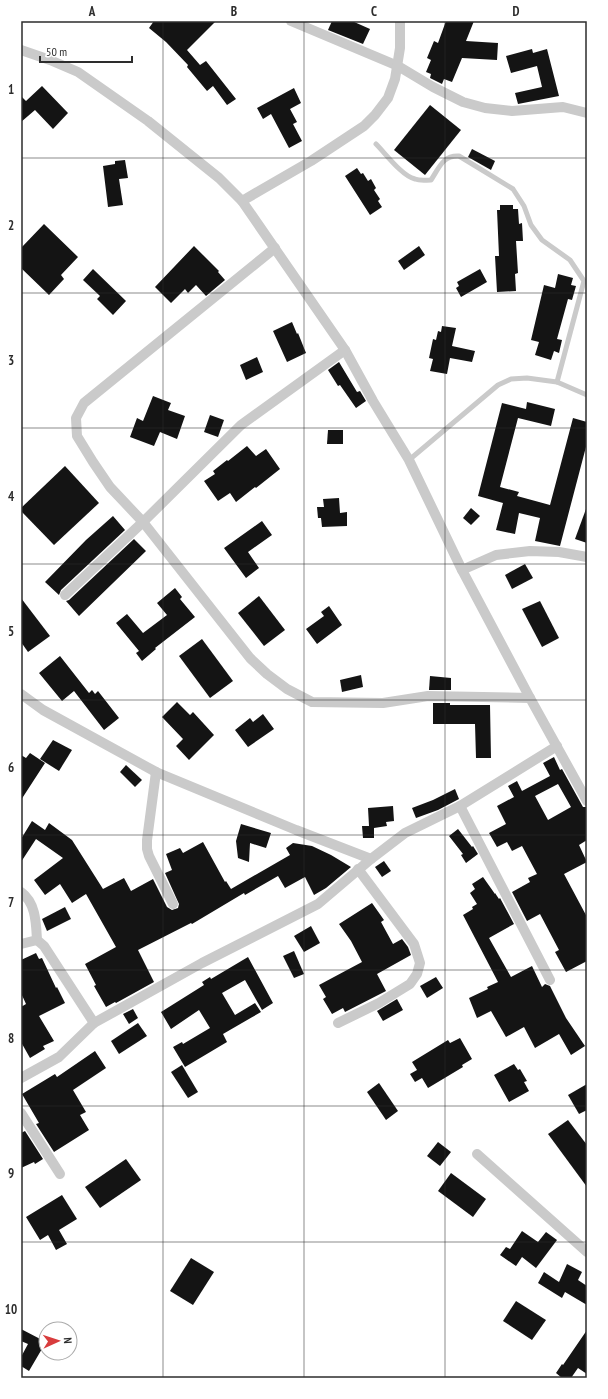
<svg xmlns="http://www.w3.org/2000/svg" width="608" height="1399" viewBox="0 0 608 1399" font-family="'PT Sans Narrow',sans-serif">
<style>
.building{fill:#141414;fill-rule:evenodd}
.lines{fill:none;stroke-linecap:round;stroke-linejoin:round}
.service{stroke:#cacaca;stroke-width:5}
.minor{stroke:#cacaca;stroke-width:10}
.grid{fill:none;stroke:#2d2d2d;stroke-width:1;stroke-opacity:0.55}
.neatline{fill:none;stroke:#2d2d2d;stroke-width:1.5}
.grid-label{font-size:13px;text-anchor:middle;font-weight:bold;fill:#2d2d2d}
</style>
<rect width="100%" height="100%" fill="#fff"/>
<g class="building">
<path d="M154,21H216L187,50L200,65L206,61L236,99L227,105L213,86L207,91L187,67L188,65L166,42L149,28Z"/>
<path d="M332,21H352L370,29L363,44L328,30Z"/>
<path d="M446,21H474L466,41L498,43L497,60L462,58L452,82L444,79L442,84L430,78L431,74L426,72L431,60L427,58L434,41L438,43Z"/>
<path d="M532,49L533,53L547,49L559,96L518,104L515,93L542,87L537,66L511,73L506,56Z"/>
<path d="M42,86L68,113L53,129L35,110L21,122V96L26,101Z"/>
<path d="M294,88L301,103L290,109L297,122L293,124L302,141L289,148L271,114L263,119L257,108Z"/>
<path d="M430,105L461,130L425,175L394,150Z"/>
<path d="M472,149L495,161L491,170L468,157Z"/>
<path d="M125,160L128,178L119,179L123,205L108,207L103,166L115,164V161Z"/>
<path d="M357,168L361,174L363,173L368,181L371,179L376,188L374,190L380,199L378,201L382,207L370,215L345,176Z"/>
<path d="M500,205H513V209H518L519,224L522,223L523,241H516L518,273L515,274L516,291L497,292L495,256H499L497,210H500Z"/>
<path d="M44,224L78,257L61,275L64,279L49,295L21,268V248Z"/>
<path d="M194,246L219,271L218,272L225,280L206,296L196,285L188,293L185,289L171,303L155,287Z"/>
<path d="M419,246L425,255L404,270L398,261Z"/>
<path d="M93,269L126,301L113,315L97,299L100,296L83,280Z"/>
<path d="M480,269L487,282L461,297L456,288L459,286L457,282Z"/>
<path d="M558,274L573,278L571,285L576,286L572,300L568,299L557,339L562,340L559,353L554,351L551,360L535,355L539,342L531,340L544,285L555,288Z"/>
<path d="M292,322L297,334L298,333L306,353L287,362L273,331Z"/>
<path d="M442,326L456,328L452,346L475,351L472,362L450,358L447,374L430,371L433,359L429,358L433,339L436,340L438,331L441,332Z"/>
<path d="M257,357L263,372L246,380L240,365Z"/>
<path d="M339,362L357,392L360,391L366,401L356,408L340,385L338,386L328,370Z"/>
<path d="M153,396L171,403L168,410L185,416L177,439L160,432L154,446L130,437L137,418L143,421Z"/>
<path d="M527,402L555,409L551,426L518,418L500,487L519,492L517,496L550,505L573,418L587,422V443L560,546L535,541L540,518L519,513L515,534L496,530L503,503L478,496L502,403L526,409Z"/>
<path d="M210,415L224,420L218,437L204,432Z"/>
<path d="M328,430H343V444H327Z"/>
<path d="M247,446L256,456L266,449L280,469L256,488L255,487L236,502L230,493L218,501L204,481L215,474L213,471L227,460L228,461Z"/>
<path d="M65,466L99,503L54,545L21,511V508Z"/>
<path d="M339,498L340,513L347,512V526L322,527L321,518H318L317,507H324L323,499Z"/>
<path d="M471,508L480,516L471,525L463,518Z"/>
<path d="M586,509H587V543L575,539Z"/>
<path d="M113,516L125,530L61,590L59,595L45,582L86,540Z"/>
<path d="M262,521L272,535L248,552L259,568L246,578L224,548Z"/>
<path d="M134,539L146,551L79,616L66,601L69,600Z"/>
<path d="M525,564L533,578L512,589L505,575Z"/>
<path d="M175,588L182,597L180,599L195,617L155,648L156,649L142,661L136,653L139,651L116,623L127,614L143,633L167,615L157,603Z"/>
<path d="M259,596L285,630L264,646L238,613Z"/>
<path d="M21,598L50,636L28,652L21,642Z"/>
<path d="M540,601L559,638L542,647L522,609Z"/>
<path d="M329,606L342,625L317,644L306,629L324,616L321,612Z"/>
<path d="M202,639L233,681L210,698L179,656Z"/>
<path d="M60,656L89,693L92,690L95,694L98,691L119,718L104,730L74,691L62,701L39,673Z"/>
<path d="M361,675L363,687L342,692L340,680Z"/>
<path d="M430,676L451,678V690H429Z"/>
<path d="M177,702L190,715L193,712L214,735L189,760L176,746L183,739L162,717Z"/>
<path d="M433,703H450V705H490L491,758H476L475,724H433Z"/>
<path d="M263,714L274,729L248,747L235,730L250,718L253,722Z"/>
<path d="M53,740L72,750L59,771L40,759Z"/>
<path d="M30,753L45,763L21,800V755L26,758Z"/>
<path d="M554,757L560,770L562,769L583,807H587V840L579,845L587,862L564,874L587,917V961L566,972L555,952L559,950L540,914L527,921L512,892L530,882L528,878L537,874L522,846L512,851L507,842L497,847L489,833L506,824L497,806L514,797L508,786L517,781L522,791L550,776L543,763ZM558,784L571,807L548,820L535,796Z"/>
<path d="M126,765L142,780L135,787L120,772Z"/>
<path d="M455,789L459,799L438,810L416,818L412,808L433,800Z"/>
<path d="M393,806L394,821L386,822L387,826L374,828V838H363L362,826H369L368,808Z"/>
<path d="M32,821L45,830L49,823L72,840L103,889L124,878L131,891L153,879L167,907L172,910L178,908L179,904L165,873L172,870L166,854L180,848L183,853L203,842L225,882L226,881L231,889L290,855L286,848L293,843L312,846L331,855L351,867L326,888L314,895L305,877L285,888L278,876L245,895L244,893L192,924L191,923L138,950L154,982L116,1003L115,1002L106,1007L94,986L96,985L85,964L116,947L86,894L72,903L60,884L45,895L34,880L63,858L36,839L21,862V839Z"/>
<path d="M241,824L271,833L266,848L250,843L249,862L238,858L236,841Z"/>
<path d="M458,829L472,847L473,846L478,854L466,863L461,855L463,854L449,836Z"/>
<path d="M384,861L391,871L382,877L375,867Z"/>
<path d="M483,877L495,894V893L499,899L500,898L514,924L489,938L511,977L532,966L542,987L545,984L550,986L566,1018L585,1046L571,1055L559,1034L535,1048L524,1027L506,1037L491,1011L477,1018L469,998L488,989L487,987L498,982L463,915L473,909L472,907L477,904L470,893L475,889L472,884Z"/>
<path d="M372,903L384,920L381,922L393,944L402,939L408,947L411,955L377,974L386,991L345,1012L343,1008L332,1014L323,999L326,997L319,985L362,962L351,941L339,924Z"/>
<path d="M65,907L71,919L47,931L42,919Z"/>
<path d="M311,926L320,943L304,952L294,936Z"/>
<path d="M294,951L304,974L294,978L283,956Z"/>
<path d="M36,953L39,959L42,958L56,988L57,987L65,1003L39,1016L54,1041L43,1046L45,1049L30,1058L21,1042V1007L26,1004L21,993V960Z"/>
<path d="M248,957L273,1003L262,1010L245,980L222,993L235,1015L255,1003L261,1012L223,1034L227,1042L185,1067L173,1047L182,1042L183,1044L210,1028L199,1010L171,1029L161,1012L204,985L202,982L210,977L211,979Z"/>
<path d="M436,977L443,988L427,998L420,986Z"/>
<path d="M397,999L403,1010L383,1021L377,1011Z"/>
<path d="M133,1009L138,1018L129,1024L123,1014Z"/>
<path d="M138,1023L147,1036L119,1054L111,1041Z"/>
<path d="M460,1038L472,1059L462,1065L463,1067L428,1088L422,1078L415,1082L410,1074L417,1070L412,1062L448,1040L450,1043Z"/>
<path d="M95,1051L106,1068L73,1090L86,1112L80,1115L89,1130L54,1152L36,1124L39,1123L22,1094L55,1074L57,1077Z"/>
<path d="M514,1064L518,1070L520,1069L527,1081L524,1082L529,1091L509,1102L494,1075Z"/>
<path d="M182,1065L198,1092L188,1098L171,1072Z"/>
<path d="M379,1083L398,1111L386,1120L367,1092Z"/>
<path d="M587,1084V1110L579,1114L568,1095Z"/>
<path d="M568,1120L587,1145V1187L548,1134Z"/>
<path d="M25,1131L43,1159L35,1164L34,1162L21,1168V1133Z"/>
<path d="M438,1142L451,1152L440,1166L427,1156Z"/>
<path d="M126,1159L141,1180L100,1208L85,1187Z"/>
<path d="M451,1173L486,1199L473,1217L438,1191Z"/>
<path d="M62,1195L77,1219L59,1230L67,1244L56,1250L48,1235L40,1240L26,1217Z"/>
<path d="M522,1231L538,1242L546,1232L557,1240L536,1268L522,1257L516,1266L500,1255L506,1247L510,1249Z"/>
<path d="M191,1258L214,1272L193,1305L170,1291Z"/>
<path d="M567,1264L582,1272L578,1280L587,1286V1305L565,1292L562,1298L538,1283L544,1272L559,1282Z"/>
<path d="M516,1301L546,1320L532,1340L503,1321Z"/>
<path d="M21,1329L46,1342L29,1371L21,1366V1357L28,1344L21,1341Z"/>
<path d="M587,1330V1374L578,1368L571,1378H562L556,1373L562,1364L563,1365Z"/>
</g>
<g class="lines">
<g class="service">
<path d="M376,144C386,154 402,176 415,179C420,181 425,180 431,180C439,168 443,155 459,156L513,189L524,206L531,225L542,240L570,260L584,281L557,382"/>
<path d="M409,460L498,385L511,379L527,378L557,382L587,395"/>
</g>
<g class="minor">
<path d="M291,21L398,66L433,87L463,102L485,108L512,111L563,107L587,113"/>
<path d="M21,50L50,60L78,72L148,121L219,178L242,201L345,350L373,401L409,460L462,570L530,698L587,801"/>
<path d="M242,201L311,161L364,126L375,115L388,98L395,79L400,48V21"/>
<path d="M275,248L84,403L76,418L77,436L93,462L110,487L143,522L250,658L267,674L287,689L312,702L383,703L428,696L530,698"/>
<path d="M462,570L496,555L530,551L559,552L587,557"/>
<path d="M65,595L143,522L241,425L345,350"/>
<path d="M21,694L43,710L156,772L296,830L371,859"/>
<path d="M156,772L147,840V849L149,856L173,904"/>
<path d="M460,806L550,980"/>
<path d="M21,892C36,903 36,923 37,940L44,946L94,1023"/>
<path d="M21,944L37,940"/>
<path d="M338,1023L379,1003L410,984L417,974L420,963L414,944L358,869"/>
<path d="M21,1078L59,1057L94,1023L202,963L318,904L371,859L405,833L460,806L557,746"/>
<path d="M21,1113L60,1174"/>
<path d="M477,1154L587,1252"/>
</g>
</g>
<path class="grid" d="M163,21V1378M304,21V1378M445,21V1378M21,158H587M21,293H587M21,428H587M21,564H587M21,700H587M21,835H587M21,970H587M21,1106H587M21,1242H587"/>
<rect width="608" height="1399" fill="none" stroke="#ffffff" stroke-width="44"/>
<g transform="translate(58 1341) rotate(87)"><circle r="19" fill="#ffffff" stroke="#ababab"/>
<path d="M0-3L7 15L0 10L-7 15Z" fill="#d83c3d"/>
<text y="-6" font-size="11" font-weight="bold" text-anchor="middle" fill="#2d2d2d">N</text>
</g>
<path d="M40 56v6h92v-6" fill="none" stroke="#2d2d2d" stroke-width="2"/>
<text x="46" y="56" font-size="12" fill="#2d2d2d" stroke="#ffffff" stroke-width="3" paint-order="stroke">50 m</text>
<rect x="22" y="22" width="564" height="1355" class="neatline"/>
<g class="grid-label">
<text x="92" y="16">A</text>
<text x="234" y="16">B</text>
<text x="374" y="16">C</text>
<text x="516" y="16">D</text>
<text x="11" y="94">1</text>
<text x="11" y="230">2</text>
<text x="11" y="365">3</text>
<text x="11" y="501">4</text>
<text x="11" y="636">5</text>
<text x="11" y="772">6</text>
<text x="11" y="907">7</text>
<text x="11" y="1043">8</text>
<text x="11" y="1178">9</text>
<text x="11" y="1314">10</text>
</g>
</svg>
